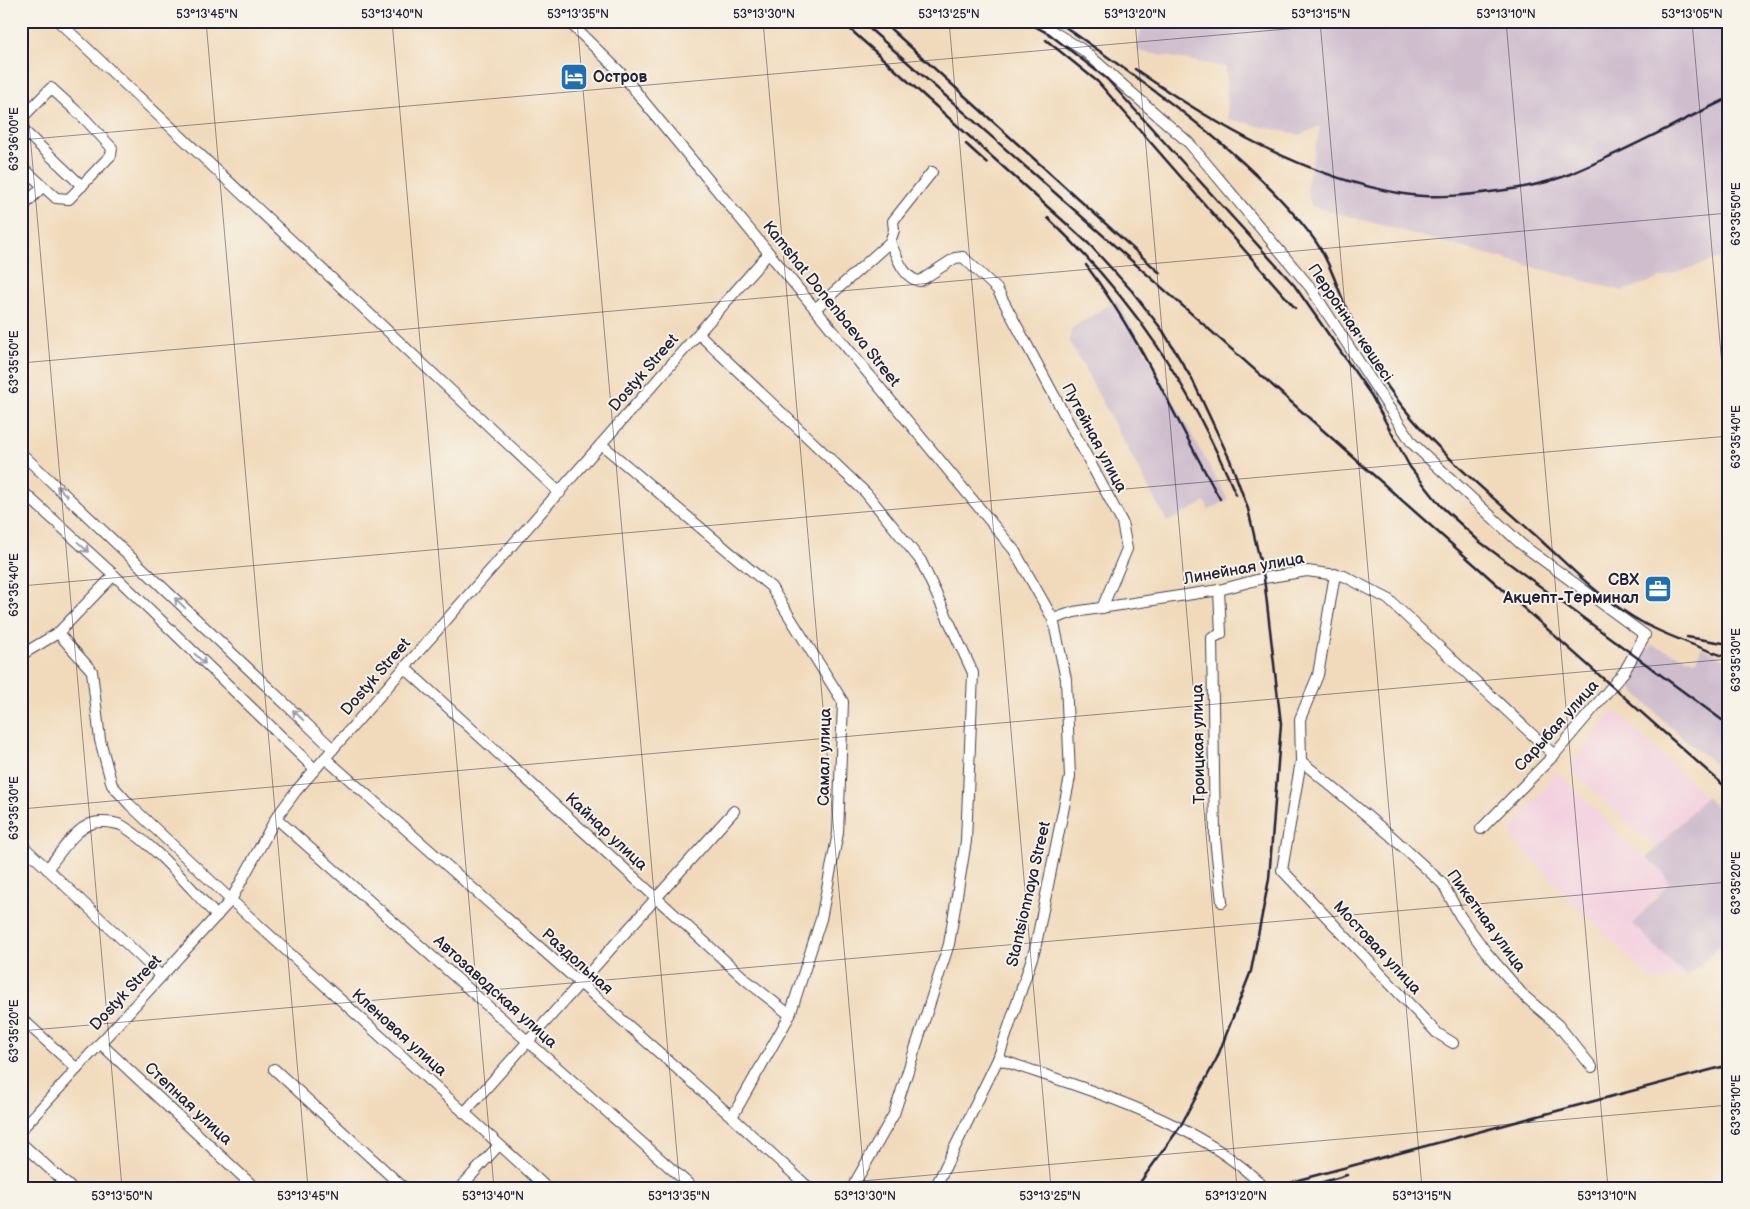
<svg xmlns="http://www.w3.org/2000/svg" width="1750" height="1209" viewBox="0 0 1750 1209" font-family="'Balsamiq Sans',sans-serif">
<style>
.built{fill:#f3cfdf}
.industrial{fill:#cfbdce}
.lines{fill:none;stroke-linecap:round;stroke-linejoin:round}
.minor-casing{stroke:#413e4e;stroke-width:12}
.minor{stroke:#fff;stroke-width:10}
.rail{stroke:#22223b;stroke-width:2.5}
.oneway{stroke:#9c9ca7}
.ticks{fill:none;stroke:#22223b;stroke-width:1;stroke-opacity:0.45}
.labels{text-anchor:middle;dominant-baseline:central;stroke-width:4;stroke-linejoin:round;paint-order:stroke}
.poi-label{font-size:16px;font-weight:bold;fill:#22223b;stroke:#f7f3e8;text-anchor:start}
.street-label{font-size:16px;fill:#22223b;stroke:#f7f3e8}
.neatline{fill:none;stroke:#22223b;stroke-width:2}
.ticks-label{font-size:12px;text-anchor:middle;fill:#22223b}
</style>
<rect width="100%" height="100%" fill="#f7f3e8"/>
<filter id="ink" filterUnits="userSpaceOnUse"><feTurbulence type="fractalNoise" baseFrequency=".02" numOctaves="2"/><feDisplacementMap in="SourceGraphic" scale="10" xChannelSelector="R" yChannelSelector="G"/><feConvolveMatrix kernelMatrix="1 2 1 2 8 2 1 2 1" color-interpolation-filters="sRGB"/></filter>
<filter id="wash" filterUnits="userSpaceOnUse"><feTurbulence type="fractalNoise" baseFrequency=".0096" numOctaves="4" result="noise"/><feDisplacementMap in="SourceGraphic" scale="20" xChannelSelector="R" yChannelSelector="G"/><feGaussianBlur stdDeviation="1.12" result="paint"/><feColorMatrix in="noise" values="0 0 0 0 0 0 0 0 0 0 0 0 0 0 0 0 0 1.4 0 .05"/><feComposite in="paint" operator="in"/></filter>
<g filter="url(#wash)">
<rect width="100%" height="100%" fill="#f1dabb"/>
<g class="built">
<path d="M1614,710L1706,797L1656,848L1573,772V762Z"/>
<path d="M1556,771L1617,830L1619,841L1628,842L1663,872L1669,883L1652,900L1633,924L1685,976L1655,982L1571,901L1509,834Z"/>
</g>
<g class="industrial">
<path d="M1142,21H1729V255L1622,291L1311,206L1307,186L1320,126L1300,135L1228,119L1226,67L1137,51Z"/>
<path d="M1117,300L1228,500L1209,510L1205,502L1167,522L1069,340L1072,328Z"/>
<path d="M1651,645L1695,661L1702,647L1729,662V776L1667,724L1624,681Z"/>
<path d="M1706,797L1729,818V925L1726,928V940L1689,975L1685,976L1633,924L1669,883L1663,872L1647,858Z"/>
</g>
</g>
<g filter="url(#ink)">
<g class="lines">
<g class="minor-casing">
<g id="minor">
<path d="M58,21L560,493"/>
<path d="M568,21L621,73L645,103L1014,550L1053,619L1066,679L1070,777L1035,949L998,1059L935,1188"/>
<path d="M1036,21L1083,50L1189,143L1310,287L1412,443L1521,544L1645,635L1624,672L1554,755L1481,829"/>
<path d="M21,119L51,88L85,119L112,148L111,155L69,199L56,198L21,166"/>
<path d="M21,128L82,186"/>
<path d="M21,209L42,187"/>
<path d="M890,242C897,256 903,279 920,281L955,258L963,257L997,289L1122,522L1127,549L1102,608"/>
<path d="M815,309L890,242L894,230L893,221L932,172"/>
<path d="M699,334L866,493L921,561L973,673L966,841L949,944L894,1114L852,1188"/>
<path d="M601,444L771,587L843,702L838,833L821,919L790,1015L732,1117"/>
<path d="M21,453L333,749"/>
<path d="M21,490L114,575L315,769"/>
<path d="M1335,574L1318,675L1300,719L1301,761L1282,870L1437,1033L1453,1043"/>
<path d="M1219,590L1221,634L1212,638L1215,838L1222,902"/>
<path d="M1053,619L1074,612L1219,590L1264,578L1307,571L1344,576L1388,599L1554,755"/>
<path d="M58,633L92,671L100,740L112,785L130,805L231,900L547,1188"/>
<path d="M21,655L58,633L114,575"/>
<path d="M405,668L746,980L790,1015"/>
<path d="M325,758L732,1117L809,1188"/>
<path d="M1301,761L1390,835L1443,884L1460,916L1486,952L1523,995L1558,1025L1592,1067"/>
<path d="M276,818L693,1188"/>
<path d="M21,844L161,976"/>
<path d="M47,869C60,854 74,829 93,823C101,821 115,822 123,826C157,847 189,887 217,916"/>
<path d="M21,1018L77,1069"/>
<path d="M100,1043L255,1188"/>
<path d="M998,1059C1087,1090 1198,1120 1265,1188"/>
<path d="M274,1069L404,1188"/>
<path d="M464,1113L734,811"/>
<path d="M21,1130L231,900L276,818L296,791L769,253"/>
<path d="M21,1143L71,1188"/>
<path d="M460,1188L499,1145"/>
</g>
</g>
<use href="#minor" class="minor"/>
<g class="rail">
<path d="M841,21L1089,244L1132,291L1163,331L1193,381L1230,460L1248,509L1264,578L1281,724L1269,879L1251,971L1217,1058L1180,1127L1136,1188"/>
<path d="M861,21L1729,790"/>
<path d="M882,21L1160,273"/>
<path d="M1024,21L1048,33L1107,79L1294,285L1371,395L1410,467L1441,506L1480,542L1722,720"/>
<path d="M1057,21C1144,83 1245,150 1311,235C1326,254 1335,280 1344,303C1357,331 1371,361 1388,387C1428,445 1483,488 1535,535C1569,566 1603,602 1645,624C1672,638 1701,648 1729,658"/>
<path d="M1046,40L1098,82L1295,308"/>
<path d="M1135,69C1215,125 1306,178 1404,194C1435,199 1468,195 1498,191C1524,188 1552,182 1575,172C1627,150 1678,122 1729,98"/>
<path d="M966,144L987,163"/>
<path d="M1048,218C1136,302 1189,384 1236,495"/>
<path d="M1086,265C1141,338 1176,421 1220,499"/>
<path d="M1687,637L1729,644"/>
<path d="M1277,1188L1302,1179L1729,1065"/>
<path d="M1303,1188L1347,1175"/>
</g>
</g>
<defs><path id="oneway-shaft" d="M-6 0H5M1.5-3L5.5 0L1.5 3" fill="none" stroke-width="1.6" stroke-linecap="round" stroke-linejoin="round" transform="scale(1.25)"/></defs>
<g class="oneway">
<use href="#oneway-shaft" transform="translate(62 491) rotate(-136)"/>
<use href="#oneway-shaft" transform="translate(83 547) rotate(43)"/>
<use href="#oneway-shaft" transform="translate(180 603) rotate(-136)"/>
<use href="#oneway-shaft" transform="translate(200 659) rotate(44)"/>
<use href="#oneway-shaft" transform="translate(298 715) rotate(-136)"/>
</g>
</g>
<path class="ticks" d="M206,21L308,1188M392,21L494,1188M577,21L680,1188M763,21L865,1188M949,21L1051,1188M1135,21L1237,1188M1320,21L1422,1188M1506,21L1608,1188M1692,21L1729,446M21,31L122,1188M21,140L1378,21M21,363L1729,213M21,586L1729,436M21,809L1729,659M21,1031L1729,882M782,1188L1729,1105"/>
<defs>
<g id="hotel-square" transform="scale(1.4375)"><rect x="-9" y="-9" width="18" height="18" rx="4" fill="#1f6fb2" stroke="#f7f3e8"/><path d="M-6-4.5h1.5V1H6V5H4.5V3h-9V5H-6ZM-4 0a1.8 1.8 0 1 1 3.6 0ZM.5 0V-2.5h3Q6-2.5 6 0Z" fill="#fff"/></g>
<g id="office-square" transform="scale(1.4375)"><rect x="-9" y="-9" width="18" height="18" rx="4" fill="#1f6fb2" stroke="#f7f3e8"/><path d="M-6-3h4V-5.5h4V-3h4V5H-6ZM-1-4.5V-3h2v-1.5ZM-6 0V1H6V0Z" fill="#fff"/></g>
</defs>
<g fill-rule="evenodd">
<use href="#hotel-square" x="574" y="77"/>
<use href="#office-square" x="1658" y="589"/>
</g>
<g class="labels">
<g class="poi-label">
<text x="593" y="77">Остров</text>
<text x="1639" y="580" text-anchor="end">СВХ<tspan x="1639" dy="18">Акцепт-Терминал</tspan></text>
</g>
<g class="street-label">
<text transform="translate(831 304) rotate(51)">Kamshat Donenbaeva Street</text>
<text transform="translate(1350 323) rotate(56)">Перронная көшесі</text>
<text transform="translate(644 373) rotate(-49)">Dostyk Street</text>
<text transform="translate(1094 438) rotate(62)">Путейная улица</text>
<text transform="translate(1244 569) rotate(-10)">Линейная улица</text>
<text transform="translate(376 677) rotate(-49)">Dostyk Street</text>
<text transform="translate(1557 726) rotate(-48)">Сарыбая улица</text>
<text transform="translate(1199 744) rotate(-91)">Троицкая улица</text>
<text transform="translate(825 757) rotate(-89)">Самал улица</text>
<text transform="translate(606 832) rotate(43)">Кайнар улица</text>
<text transform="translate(1029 894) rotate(-77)">Stantsionnaya Street</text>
<text transform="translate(1486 921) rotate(54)">Пикетная улица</text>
<text transform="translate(1377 948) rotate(47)">Мостовая улица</text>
<text transform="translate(577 962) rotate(42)">Раздольная</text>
<text transform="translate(495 992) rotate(42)">Автозаводская улица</text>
<text transform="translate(126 993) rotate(-47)">Dostyk Street</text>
<text transform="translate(399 1033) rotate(42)">Кленовая улица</text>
<text transform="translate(188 1104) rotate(43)">Степная улица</text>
</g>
</g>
<rect width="1750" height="1209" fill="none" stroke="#f7f3e8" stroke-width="55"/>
<rect x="28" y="28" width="1694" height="1154" class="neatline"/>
<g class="ticks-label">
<text x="207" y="18">53°13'45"N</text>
<text x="392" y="18">53°13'40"N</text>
<text x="578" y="18">53°13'35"N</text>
<text x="764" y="18">53°13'30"N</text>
<text x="949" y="18">53°13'25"N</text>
<text x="1135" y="18">53°13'20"N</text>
<text x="1321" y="18">53°13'15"N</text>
<text x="1506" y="18">53°13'10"N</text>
<text x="1692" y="18">53°13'05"N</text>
<text transform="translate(14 139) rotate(-90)" y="4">63°36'00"E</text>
<text transform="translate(1736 214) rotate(-90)" y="4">63°35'50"E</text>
<text transform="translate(14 362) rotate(-90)" y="4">63°35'50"E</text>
<text transform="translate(1736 437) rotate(-90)" y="4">63°35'40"E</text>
<text transform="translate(14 585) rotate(-90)" y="4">63°35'40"E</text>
<text transform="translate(1736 660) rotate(-90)" y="4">63°35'30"E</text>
<text transform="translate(14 808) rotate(-90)" y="4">63°35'30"E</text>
<text transform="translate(1736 883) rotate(-90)" y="4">63°35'20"E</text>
<text transform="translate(14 1031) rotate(-90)" y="4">63°35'20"E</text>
<text transform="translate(1736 1105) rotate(-90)" y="4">63°35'10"E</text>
<text x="122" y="1200">53°13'50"N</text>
<text x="308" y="1200">53°13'45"N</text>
<text x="493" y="1200">53°13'40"N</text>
<text x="679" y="1200">53°13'35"N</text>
<text x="865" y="1200">53°13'30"N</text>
<text x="1050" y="1200">53°13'25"N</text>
<text x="1236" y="1200">53°13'20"N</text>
<text x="1422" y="1200">53°13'15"N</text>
<text x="1607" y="1200">53°13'10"N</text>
</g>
</svg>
